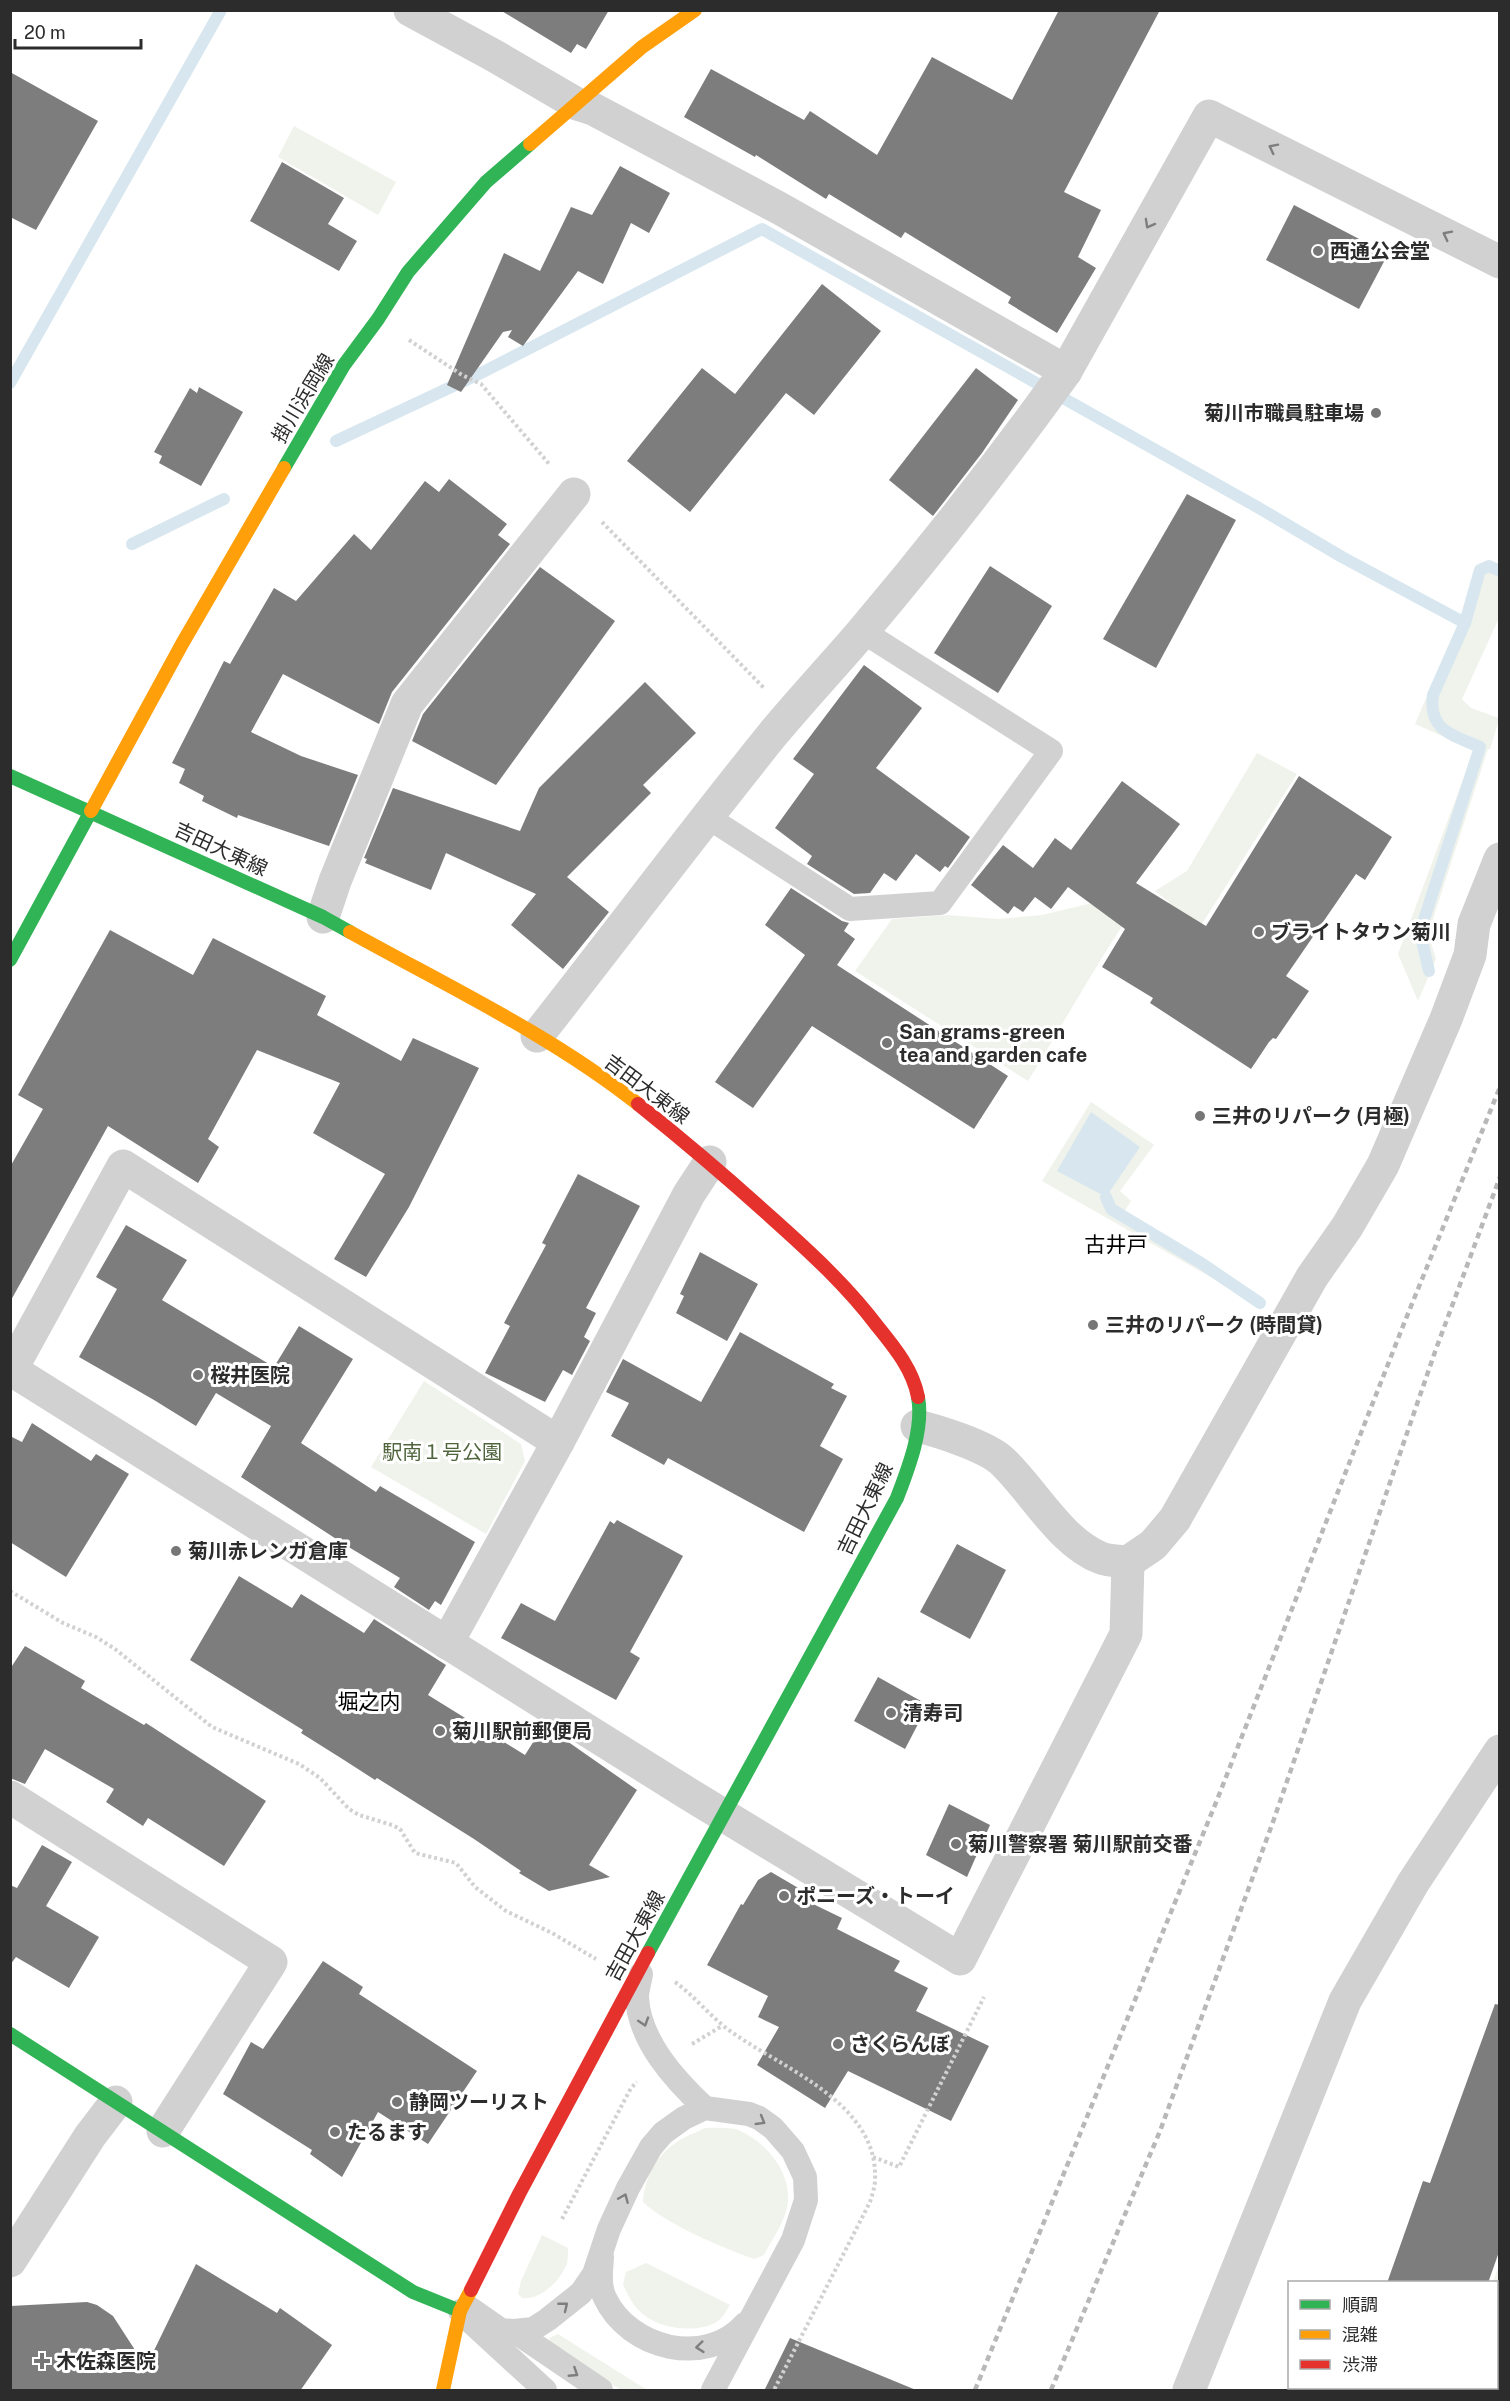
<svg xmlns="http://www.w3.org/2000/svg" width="1510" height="2401" viewBox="0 0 1510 2401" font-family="'Public Sans','Noto Sans JP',sans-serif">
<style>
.green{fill:#f0f3eb}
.water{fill:#d8e7ef}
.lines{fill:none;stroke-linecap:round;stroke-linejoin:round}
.stream{stroke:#d8e7ef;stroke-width:12}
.building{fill:#7d7d7d}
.path{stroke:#d1d1d1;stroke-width:4;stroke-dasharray:3 3;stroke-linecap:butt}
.lane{stroke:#d1d1d1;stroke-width:24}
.street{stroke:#d1d1d1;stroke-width:33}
.fast{stroke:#30b455;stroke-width:14}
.slow{stroke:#ff9f0a;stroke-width:14}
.jam{stroke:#e5322d;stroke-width:14}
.rail{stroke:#b8b8b8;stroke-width:4.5;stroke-dasharray:6 4.5;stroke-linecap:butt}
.oneway{stroke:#7e7e7e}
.poi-dot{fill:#767676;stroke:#fff;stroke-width:2}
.labels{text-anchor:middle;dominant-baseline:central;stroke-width:6;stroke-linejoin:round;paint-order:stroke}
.poi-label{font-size:20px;font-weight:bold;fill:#2c2c2c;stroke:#fff;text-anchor:start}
.street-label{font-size:20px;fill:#2c2c2c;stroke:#fff}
.park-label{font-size:20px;fill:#51653d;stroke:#fff}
.neighbourhood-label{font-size:21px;fill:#000;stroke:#fff}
</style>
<rect width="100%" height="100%" fill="#fff"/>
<g class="green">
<path d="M294,126L396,182L378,215L278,157Z"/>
<path d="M1489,561L1499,566V618L1462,699L1471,708L1499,718V720L1490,749H1488L1428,934L1436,959L1418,1001L1398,954L1474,750L1415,724L1461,617L1476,566Z"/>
<path d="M1257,753L1297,774L1186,949L1152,926L1169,902L1155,891L1187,871Z"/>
<path d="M1147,890C1103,951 1067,1018 1028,1081L855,971L892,919L947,915L998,919L1042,915Z"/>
<path d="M1091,1102L1154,1145L1120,1191L1131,1201L1124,1212L1207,1260L1263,1299L1258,1307L1219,1282L1042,1181Z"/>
<path d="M424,1381L521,1444L525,1461L486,1534L371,1467Z"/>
<path d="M705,2128C715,2128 729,2127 738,2130C767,2142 794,2175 787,2208C783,2224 772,2240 764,2255L754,2259C725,2249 664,2223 643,2202C644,2180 656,2156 674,2144C683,2137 695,2133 705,2128Z"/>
<path d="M542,2235L568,2248C568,2252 568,2259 567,2263C562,2279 540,2301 522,2298L518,2294L521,2281Z"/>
<path d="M646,2263L730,2305C726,2311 722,2320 715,2323C695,2333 661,2329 644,2315C633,2306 628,2296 623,2284L626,2272Z"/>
<path d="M1499,2265V2390H1456L1457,2388H1496V2282H1493Z"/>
<path d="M558,2334L647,2390H621L550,2345L549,2338Z"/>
</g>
<path class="water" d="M1091,1112L1140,1147L1106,1197L1057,1171Z"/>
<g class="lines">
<g class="stream">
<path d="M10,383L221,10"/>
<path d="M336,441L483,372L762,229L1259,508L1342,557L1465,623"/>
<path d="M132,544L224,499"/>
<path d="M1429,971L1420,932L1480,747C1453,735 1428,731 1433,695L1465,623L1480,570L1489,566L1500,571"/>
<path d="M1106,1197L1111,1209L1201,1263L1260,1303"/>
</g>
</g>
<g class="building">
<path d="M500,10H609L586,49L577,44L571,53Z"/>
<path d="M1059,10H1160L1064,192L1101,210L1078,257L1096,268L1057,333L1008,303L1011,297L905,232L901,238L829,194L826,199L756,155L755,157L684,117L711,69L804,120L810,111L877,155L932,57L1012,100Z"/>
<path d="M10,72L98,121L36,230L10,217Z"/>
<path d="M282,162L344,198L328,224L357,241L339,271L250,221Z"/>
<path d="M620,166L670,193L649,233L631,223L603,284L578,271L523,346L508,337L512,330L503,332L461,392L447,385L504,253L540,271L571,207L592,215Z"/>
<path d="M1294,205L1388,254L1359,309L1266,260Z"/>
<path d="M822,284L881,331L814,415L786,393L690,512L627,461L702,368L735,394Z"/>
<path d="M976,368L1018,400L982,453L933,516L889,480Z"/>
<path d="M199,387L243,412L201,486L159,463L162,456L154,452L190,388L197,393Z"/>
<path d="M449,479L507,524L498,535L510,544L392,692L379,724L283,674L251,732L301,756L358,775L329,846L238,815L237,818L202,801L204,796L179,783L185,769L172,763L224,661L230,664L274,588L296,601L354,534L371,550L425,481L439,492Z"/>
<path d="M1187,494L1236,520L1156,668L1103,639Z"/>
<path d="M990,566L1052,606L998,693L934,653Z"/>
<path d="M540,567L615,621L496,785L412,741L423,714Z"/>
<path d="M864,665L922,708L876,768L970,837L948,868L945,866L940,872L916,854L896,881L884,873L870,893L854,894L807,864L812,856L775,828L814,774L793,759Z"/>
<path d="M645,682L696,733L643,785L651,793L567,877L609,912L563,969L511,925L536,894L446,853L431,890L365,863L367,859L364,858L393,788L520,831L539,788Z"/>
<path d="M1299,776L1392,837L1365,880L1356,874L1286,976L1309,991L1276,1039L1273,1038L1269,1042L1251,1069L1150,1003L1153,998L1102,967L1125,929L1068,887L1051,909L1035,897L1023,912L1014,906L1008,914L971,885L1003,845L1033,868L1055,838L1071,850L1122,781L1180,824L1136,883L1206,926Z"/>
<path d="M791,888L842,921L849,923L844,931L855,939L837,965L1008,1076L974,1129L812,1026L753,1108L715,1082L805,955L765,925Z"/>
<path d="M110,930L193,975L213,938L326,996L317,1015L401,1061L413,1038L479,1068L409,1207L366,1277L334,1259L385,1174L313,1133L340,1083L257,1050L208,1139L219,1147L198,1183L108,1126L10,1302V1167L43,1109L18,1095Z"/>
<path d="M578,1174L640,1206L586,1308L596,1313L584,1337L590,1341L572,1375L563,1370L545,1402L485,1373L510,1326L504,1323L546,1245L542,1243Z"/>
<path d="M126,1225L187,1260L162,1300L274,1367L299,1326L353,1359L301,1443L376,1492L380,1486L475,1542L441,1605L435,1601L429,1610L394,1587L400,1578L347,1546L241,1477L271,1426L216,1393L196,1426L154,1400L79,1357L117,1289L96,1277Z"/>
<path d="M700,1252L758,1284L727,1341L676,1313L684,1296L680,1294Z"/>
<path d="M740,1332L834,1384L831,1388L847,1396L820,1446L843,1459L804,1532L668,1458L664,1465L611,1436L629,1403L606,1392L623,1359L701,1402Z"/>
<path d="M32,1423L91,1461L96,1454L129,1474L66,1577L10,1542V1436L22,1442Z"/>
<path d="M617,1520L683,1556L630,1652L640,1658L616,1700L501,1638L521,1603L555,1621L610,1521L614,1524Z"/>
<path d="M957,1544L1006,1570L970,1639L920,1612Z"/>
<path d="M239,1576L292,1608L301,1594L364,1633L374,1619L446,1665L428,1695L525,1755L544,1725L637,1790L589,1865L610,1877L549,1891L519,1873L521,1871L474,1839L377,1778L375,1780L344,1760L301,1733L303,1730L190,1660Z"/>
<path d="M25,1646L85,1681L81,1688L144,1725L146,1723L266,1801L224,1866L148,1818L143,1826L106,1802L114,1789L45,1749L25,1784L10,1778V1669Z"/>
<path d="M878,1677L928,1705L905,1749L854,1721Z"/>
<path d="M949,1804L990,1825L967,1877L926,1855Z"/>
<path d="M42,1845L72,1862L46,1906L99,1937L69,1988L16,1957L10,1965V1885L17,1888Z"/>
<path d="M771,1872L812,1896L809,1902L842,1918L837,1929L900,1961L894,1971L928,1988L916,2011L989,2046L951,2121L848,2071L825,2108L757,2065L779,2027L758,2017L768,1996L707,1965L741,1904L743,1905L758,1880Z"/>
<path d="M323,1961L363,1987L359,1994L477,2071L428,2144L378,2112L342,2177L310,2154L312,2150L223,2094L251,2042L263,2049Z"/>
<path d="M1495,2004L1500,2005V2249L1488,2283H1387L1423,2181L1430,2183Z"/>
<path d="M196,2264L277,2313L280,2308L332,2345L300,2391H10V2306L87,2302L97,2305L113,2316L146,2367Z"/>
<path d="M790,2338L916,2390V2391H764Z"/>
</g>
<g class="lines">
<g class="path">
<path d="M409,340L462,375L481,384L550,465"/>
<path d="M602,522L764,688"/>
<path d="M10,1591L63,1623L96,1637L115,1649L212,1727L299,1764L320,1778L349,1809L359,1815L392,1825L400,1829L415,1853L456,1863L475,1887L506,1911L552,1933L596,1959"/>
<path d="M675,1982C696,1997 711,2018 733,2033C784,2069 879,2104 875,2180C875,2187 872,2195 870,2202L774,2390"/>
<path d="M692,2044L722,2026"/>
<path d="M873,2157L899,2167L984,1997"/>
<path d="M562,2219L631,2088L637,2082"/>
</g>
<g class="lane">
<path d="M706,816L850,909L940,903L1051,751L862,631"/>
<path d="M641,1974C640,1981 637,1990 637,1997C639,2041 675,2080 705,2108"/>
<path d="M602,2257C601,2271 599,2286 605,2298C629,2349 706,2368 745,2324"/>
<path d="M460,2311L471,2309L501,2330L514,2331L533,2329L547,2320L581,2293L594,2274L609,2229L628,2188L651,2147L663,2133L684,2118L705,2108L749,2114L759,2118L773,2128L793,2151L805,2177L806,2200L793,2240L713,2390"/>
<path d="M472,2323L545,2390"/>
<path d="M514,2331L601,2390"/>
</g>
<g class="street">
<path d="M410,10L493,55L577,104L593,109L779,208L1066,371"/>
<path d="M323,917L335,881L407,704L574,494"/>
<path d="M537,1036C616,936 692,834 772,735C801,700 832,667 862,632C933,548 1002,460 1066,371L1209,116L1500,262"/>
<path d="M10,1369L687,1793L960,1959L1126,1634L1128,1562"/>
<path d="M11,1370L123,1166L558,1442"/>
<path d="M917,1426C938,1431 986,1446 1002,1461C1033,1490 1060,1542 1101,1558C1109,1561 1119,1561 1128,1562L1153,1545L1175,1519L1312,1277L1347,1227L1383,1165L1446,1019L1470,955L1474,924L1500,859"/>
<path d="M447,1643L558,1442L689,1194L710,1162"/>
<path d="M10,1797L271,1962L163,2131"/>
<path d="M10,2261L90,2136L116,2102"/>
<path d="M1189,2390L1345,2001L1413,1883L1500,1751"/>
</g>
<g class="fast">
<path d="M284,468L344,365L378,319L408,272L486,182L530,144"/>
<path d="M10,776L323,917L350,932"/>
<path d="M10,960L91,811"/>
<path d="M648,1953L897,1498C908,1469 924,1429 918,1397"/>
<path d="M10,2034L413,2292L460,2311"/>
</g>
<g class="slow">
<path d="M530,144L642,47L695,10"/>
<path d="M91,811L182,644L284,468"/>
<path d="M350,932C447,986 551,1035 638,1104"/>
<path d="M443,2390L460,2311L471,2290"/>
</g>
<g class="jam">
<path d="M638,1104C684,1141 729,1179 773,1219C811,1253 847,1286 878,1327C895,1348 913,1370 918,1397"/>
<path d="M471,2290L519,2194L648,1953"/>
</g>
<g class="rail">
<path d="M975,2390L1217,1800L1403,1326L1500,1087"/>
<path d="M1051,2390L1160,2131L1274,1819L1436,1349L1500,1177"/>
</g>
</g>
<defs><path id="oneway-chevron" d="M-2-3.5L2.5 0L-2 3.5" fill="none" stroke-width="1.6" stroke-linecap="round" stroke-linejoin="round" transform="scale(1.5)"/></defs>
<g class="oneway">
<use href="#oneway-chevron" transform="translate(1273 148) rotate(-153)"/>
<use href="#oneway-chevron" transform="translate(1149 224) rotate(119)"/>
<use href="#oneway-chevron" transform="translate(1447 235) rotate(-153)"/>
<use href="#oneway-chevron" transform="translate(644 2022) rotate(72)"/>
<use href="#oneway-chevron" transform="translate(761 2121) rotate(30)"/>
<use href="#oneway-chevron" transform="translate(624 2198) rotate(-67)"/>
<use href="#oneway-chevron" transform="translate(564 2306) rotate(-39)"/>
<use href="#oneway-chevron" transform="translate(700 2347) rotate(174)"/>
<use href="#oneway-chevron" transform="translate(574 2373) rotate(33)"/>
</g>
<g class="poi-dot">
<circle cx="1318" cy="251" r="6"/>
<circle cx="1376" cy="413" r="6"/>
<circle cx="1259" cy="932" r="6"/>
<circle cx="887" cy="1043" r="6"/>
<circle cx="1200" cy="1116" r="6"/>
<circle cx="1093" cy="1325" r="6"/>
<circle cx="198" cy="1375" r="6"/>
<circle cx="176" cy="1551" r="6"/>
<circle cx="891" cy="1713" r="6"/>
<circle cx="440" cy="1731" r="6"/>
<circle cx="956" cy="1844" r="6"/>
<circle cx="784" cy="1896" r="6"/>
<circle cx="838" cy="2044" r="6"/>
<circle cx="397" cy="2102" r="6"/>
<circle cx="335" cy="2132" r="6"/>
<path d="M39 2352h6v6h6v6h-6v6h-6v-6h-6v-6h6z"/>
</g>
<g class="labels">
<g class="poi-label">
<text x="1330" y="251">西通公会堂</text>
<text x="1364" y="413" text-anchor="end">菊川市職員駐車場</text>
<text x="1271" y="932">ブライトタウン菊川</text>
<text x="899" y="1032">San grams-green<tspan x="899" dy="23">tea and garden cafe</tspan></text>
<text x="1212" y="1116">三井のリパーク (月極)</text>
<text x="1105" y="1325">三井のリパーク (時間貸)</text>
<text x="210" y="1375">桜井医院</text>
<text x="188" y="1551">菊川赤レンガ倉庫</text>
<text x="903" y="1713">清寿司</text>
<text x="452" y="1731">菊川駅前郵便局</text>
<text x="968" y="1844">菊川警察署 菊川駅前交番</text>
<text x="796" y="1896">ポニーズ・トーイ</text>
<text x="850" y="2044">さくらんぼ</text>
<text x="409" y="2102">静岡ツーリスト</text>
<text x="347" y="2132">たるます</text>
<text x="56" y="2361">木佐森医院</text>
</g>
<g class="street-label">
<text transform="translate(303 398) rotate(-59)">掛川浜岡線</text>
<text transform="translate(221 849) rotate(25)">吉田大東線</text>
<text transform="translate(647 1089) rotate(37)">吉田大東線</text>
<text transform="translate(865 1509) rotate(-64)">吉田大東線</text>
<text transform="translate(635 1936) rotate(-61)">吉田大東線</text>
</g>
<g class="park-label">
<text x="442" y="1452">駅南１号公園</text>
</g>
<g class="neighbourhood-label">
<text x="1116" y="1244">古井戸</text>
<text x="369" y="1701">堀之内</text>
</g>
</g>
<rect width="1510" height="2401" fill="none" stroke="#2c2c2c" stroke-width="24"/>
<rect x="1288" y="2281" width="210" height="108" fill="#ffffff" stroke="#ababab" stroke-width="1.5"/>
<rect x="1300" y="2300" width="30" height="9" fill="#30b455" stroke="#ababab" stroke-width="1.5"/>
<text x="1342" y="2311" font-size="18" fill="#2c2c2c">順調</text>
<rect x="1300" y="2330" width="30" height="9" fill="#ff9f0a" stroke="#ababab" stroke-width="1.5"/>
<text x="1342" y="2341" font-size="18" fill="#2c2c2c">混雑</text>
<rect x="1300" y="2360" width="30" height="9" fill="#e5322d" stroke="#ababab" stroke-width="1.5"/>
<text x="1342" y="2371" font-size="18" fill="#2c2c2c">渋滞</text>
<path d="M15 39v9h126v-9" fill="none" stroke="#2c2c2c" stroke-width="3"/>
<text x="24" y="39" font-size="18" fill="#2c2c2c" stroke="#ffffff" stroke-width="4.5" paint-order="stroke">20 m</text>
</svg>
